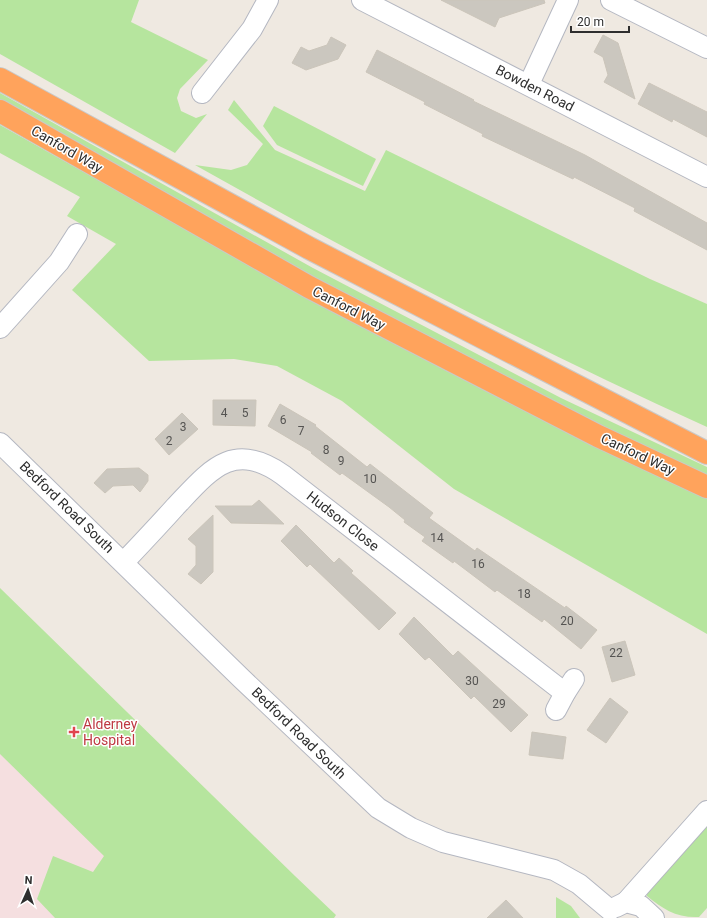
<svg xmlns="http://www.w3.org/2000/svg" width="707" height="918" viewBox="0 0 707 918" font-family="Roboto,sans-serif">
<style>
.medical{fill:#f5dfe0}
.green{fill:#b6e59e}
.building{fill:#cbc7bf;stroke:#cbc5ba}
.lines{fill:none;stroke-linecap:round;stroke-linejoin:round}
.street-casing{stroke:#b4b7c1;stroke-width:22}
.highway-casing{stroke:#c9c9c9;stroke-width:24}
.street{stroke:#fff;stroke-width:20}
.highway{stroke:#ffa35c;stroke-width:22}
.health-dot{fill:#e0444e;stroke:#fff;stroke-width:1.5}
.labels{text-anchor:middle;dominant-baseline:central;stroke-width:3;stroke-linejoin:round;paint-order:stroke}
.number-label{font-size:12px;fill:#555452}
.street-label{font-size:14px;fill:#2e2e2e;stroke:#fff}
.health-label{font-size:14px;fill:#be3a42;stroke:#fff;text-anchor:start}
</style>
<rect width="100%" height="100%" fill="#efe9e1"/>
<path class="medical" d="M0,588L255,918H0Z"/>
<g class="green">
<path d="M0,0H139L131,22L208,60L180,89L177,98L181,111L196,118L207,114L175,153L0,54Z"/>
<path d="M0,93L313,268L561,398L707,467V478C465,365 233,233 0,103Z"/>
<path d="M234,100L275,150L365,191L386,150L650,279L707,304V427C532,348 362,259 195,165L231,170L247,165L263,144L228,110Z"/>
<path d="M274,106L376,159L363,186L277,145L263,126Z"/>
<path d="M0,125L303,295L707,495V634L454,489L342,401L277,366L234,359L149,361L72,290L116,244L67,216L80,197L0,153Z"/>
<path d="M0,588L295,876L336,915L334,918H55L37,899L53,856L93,872L104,856L0,754Z"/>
<path d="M707,823V908L699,917C676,918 663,909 647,896L646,888Z"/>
<path d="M556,897L571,906L580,918H556Z"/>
</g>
<g class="building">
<path d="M441,0H544L545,3L499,18L495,27Z"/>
<path d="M603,35L618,43L635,99L604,82L608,75L603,57L594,52Z"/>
<path d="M331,37L346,45L338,59L306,70L292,63L301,47L309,51L327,45Z"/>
<path d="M377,50L474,100L473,101L585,155L707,223V250L634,211L635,208L574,177L573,179L482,136L483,134L424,104L425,102L366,72Z"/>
<path d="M649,83L707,112V137L673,119L672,122L638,104Z"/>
<path d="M213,400H256L255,426L213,425Z"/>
<path d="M280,404L316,425L315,426L367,467L370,464L433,513L429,518L475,551L477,548L565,608L566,606L597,630L581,649L544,619L542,622L497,590L495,592L454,561L453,563L422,541L425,537L404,522L405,520L389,507L342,473L340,475L311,453L312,452L268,426Z"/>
<path d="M182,413L198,429L169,455L155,439Z"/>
<path d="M139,468L148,475V481L140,492L133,485L113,486L105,493L94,483L107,469Z"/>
<path d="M259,500L284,524L231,523L215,506H252Z"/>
<path d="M213,515V572L201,584L188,574L196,565V546L188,539Z"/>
<path d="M296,525L334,563L339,558L353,571L351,573L396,613L379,630L310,564L307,567L281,541Z"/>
<path d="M414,617L453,656L458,651L528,715L511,732L474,696L471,699L429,657L425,660L399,634Z"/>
<path d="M625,641L635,675L612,682L602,647Z"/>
<path d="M610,698L628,712L606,743L587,730Z"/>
<path d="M532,732L566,737L563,759L529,755Z"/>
<path d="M506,900L523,918H487Z"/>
</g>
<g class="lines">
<g class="street-casing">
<g id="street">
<path d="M362,0L707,177"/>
<path d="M611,0L707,48"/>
<path d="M529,84L568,0"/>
<path d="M202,93L252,29L268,0"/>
<path d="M0,328L59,262L77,234"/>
<path d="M0,443L242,679L378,808L411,828L443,842L554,870L579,884L610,910"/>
<path d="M124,562C141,544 159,525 176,506C211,469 233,440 283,475L565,693"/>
<path d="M556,710L565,693L574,679"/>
<path d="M626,902L707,811"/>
<path d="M616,907L626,902L641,906L654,918"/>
</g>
</g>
<g class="highway-casing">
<g id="highway">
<path d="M0,79L309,248L707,453"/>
<path d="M0,111L309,287L598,436L707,487"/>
</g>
</g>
<use href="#street" class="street"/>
<use href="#highway" class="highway"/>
</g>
<path class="health-dot" d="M72 726h4v4h4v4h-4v4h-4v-4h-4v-4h4z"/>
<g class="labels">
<g class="number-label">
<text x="224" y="413">4</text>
<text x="245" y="413">5</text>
<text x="283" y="420">6</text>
<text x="183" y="427">3</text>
<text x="301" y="431">7</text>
<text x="169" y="441">2</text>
<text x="326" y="450">8</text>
<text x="341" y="461">9</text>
<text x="370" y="479">10</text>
<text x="437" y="538">14</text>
<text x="478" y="564">16</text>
<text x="524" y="594">18</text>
<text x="567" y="621">20</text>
<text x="616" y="653">22</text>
<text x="472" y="681">30</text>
<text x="499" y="704">29</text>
</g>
<g class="street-label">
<text transform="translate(535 88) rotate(27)">Bowden Road</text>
<text transform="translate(67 149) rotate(30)">Canford Way</text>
<text transform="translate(349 308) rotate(27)">Canford Way</text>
<text transform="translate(638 454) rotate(25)">Canford Way</text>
<text transform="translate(67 507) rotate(44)">Bedford Road South</text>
<text transform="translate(343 521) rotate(38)">Hudson Close</text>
<text transform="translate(299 733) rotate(44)">Bedford Road South</text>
</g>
<g class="health-label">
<text x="83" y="724">Alderney<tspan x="83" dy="16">Hospital</tspan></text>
</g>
</g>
<g transform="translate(28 890) rotate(3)" stroke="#ffffff" stroke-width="3" paint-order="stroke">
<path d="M0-3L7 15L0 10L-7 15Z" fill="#2e2e2e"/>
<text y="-6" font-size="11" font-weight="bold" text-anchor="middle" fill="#2e2e2e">N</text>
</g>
<path d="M571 26v6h58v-6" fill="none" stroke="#2e2e2e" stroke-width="2"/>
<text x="577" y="26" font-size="12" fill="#2e2e2e" stroke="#ffffff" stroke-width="3" paint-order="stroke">20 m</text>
</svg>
